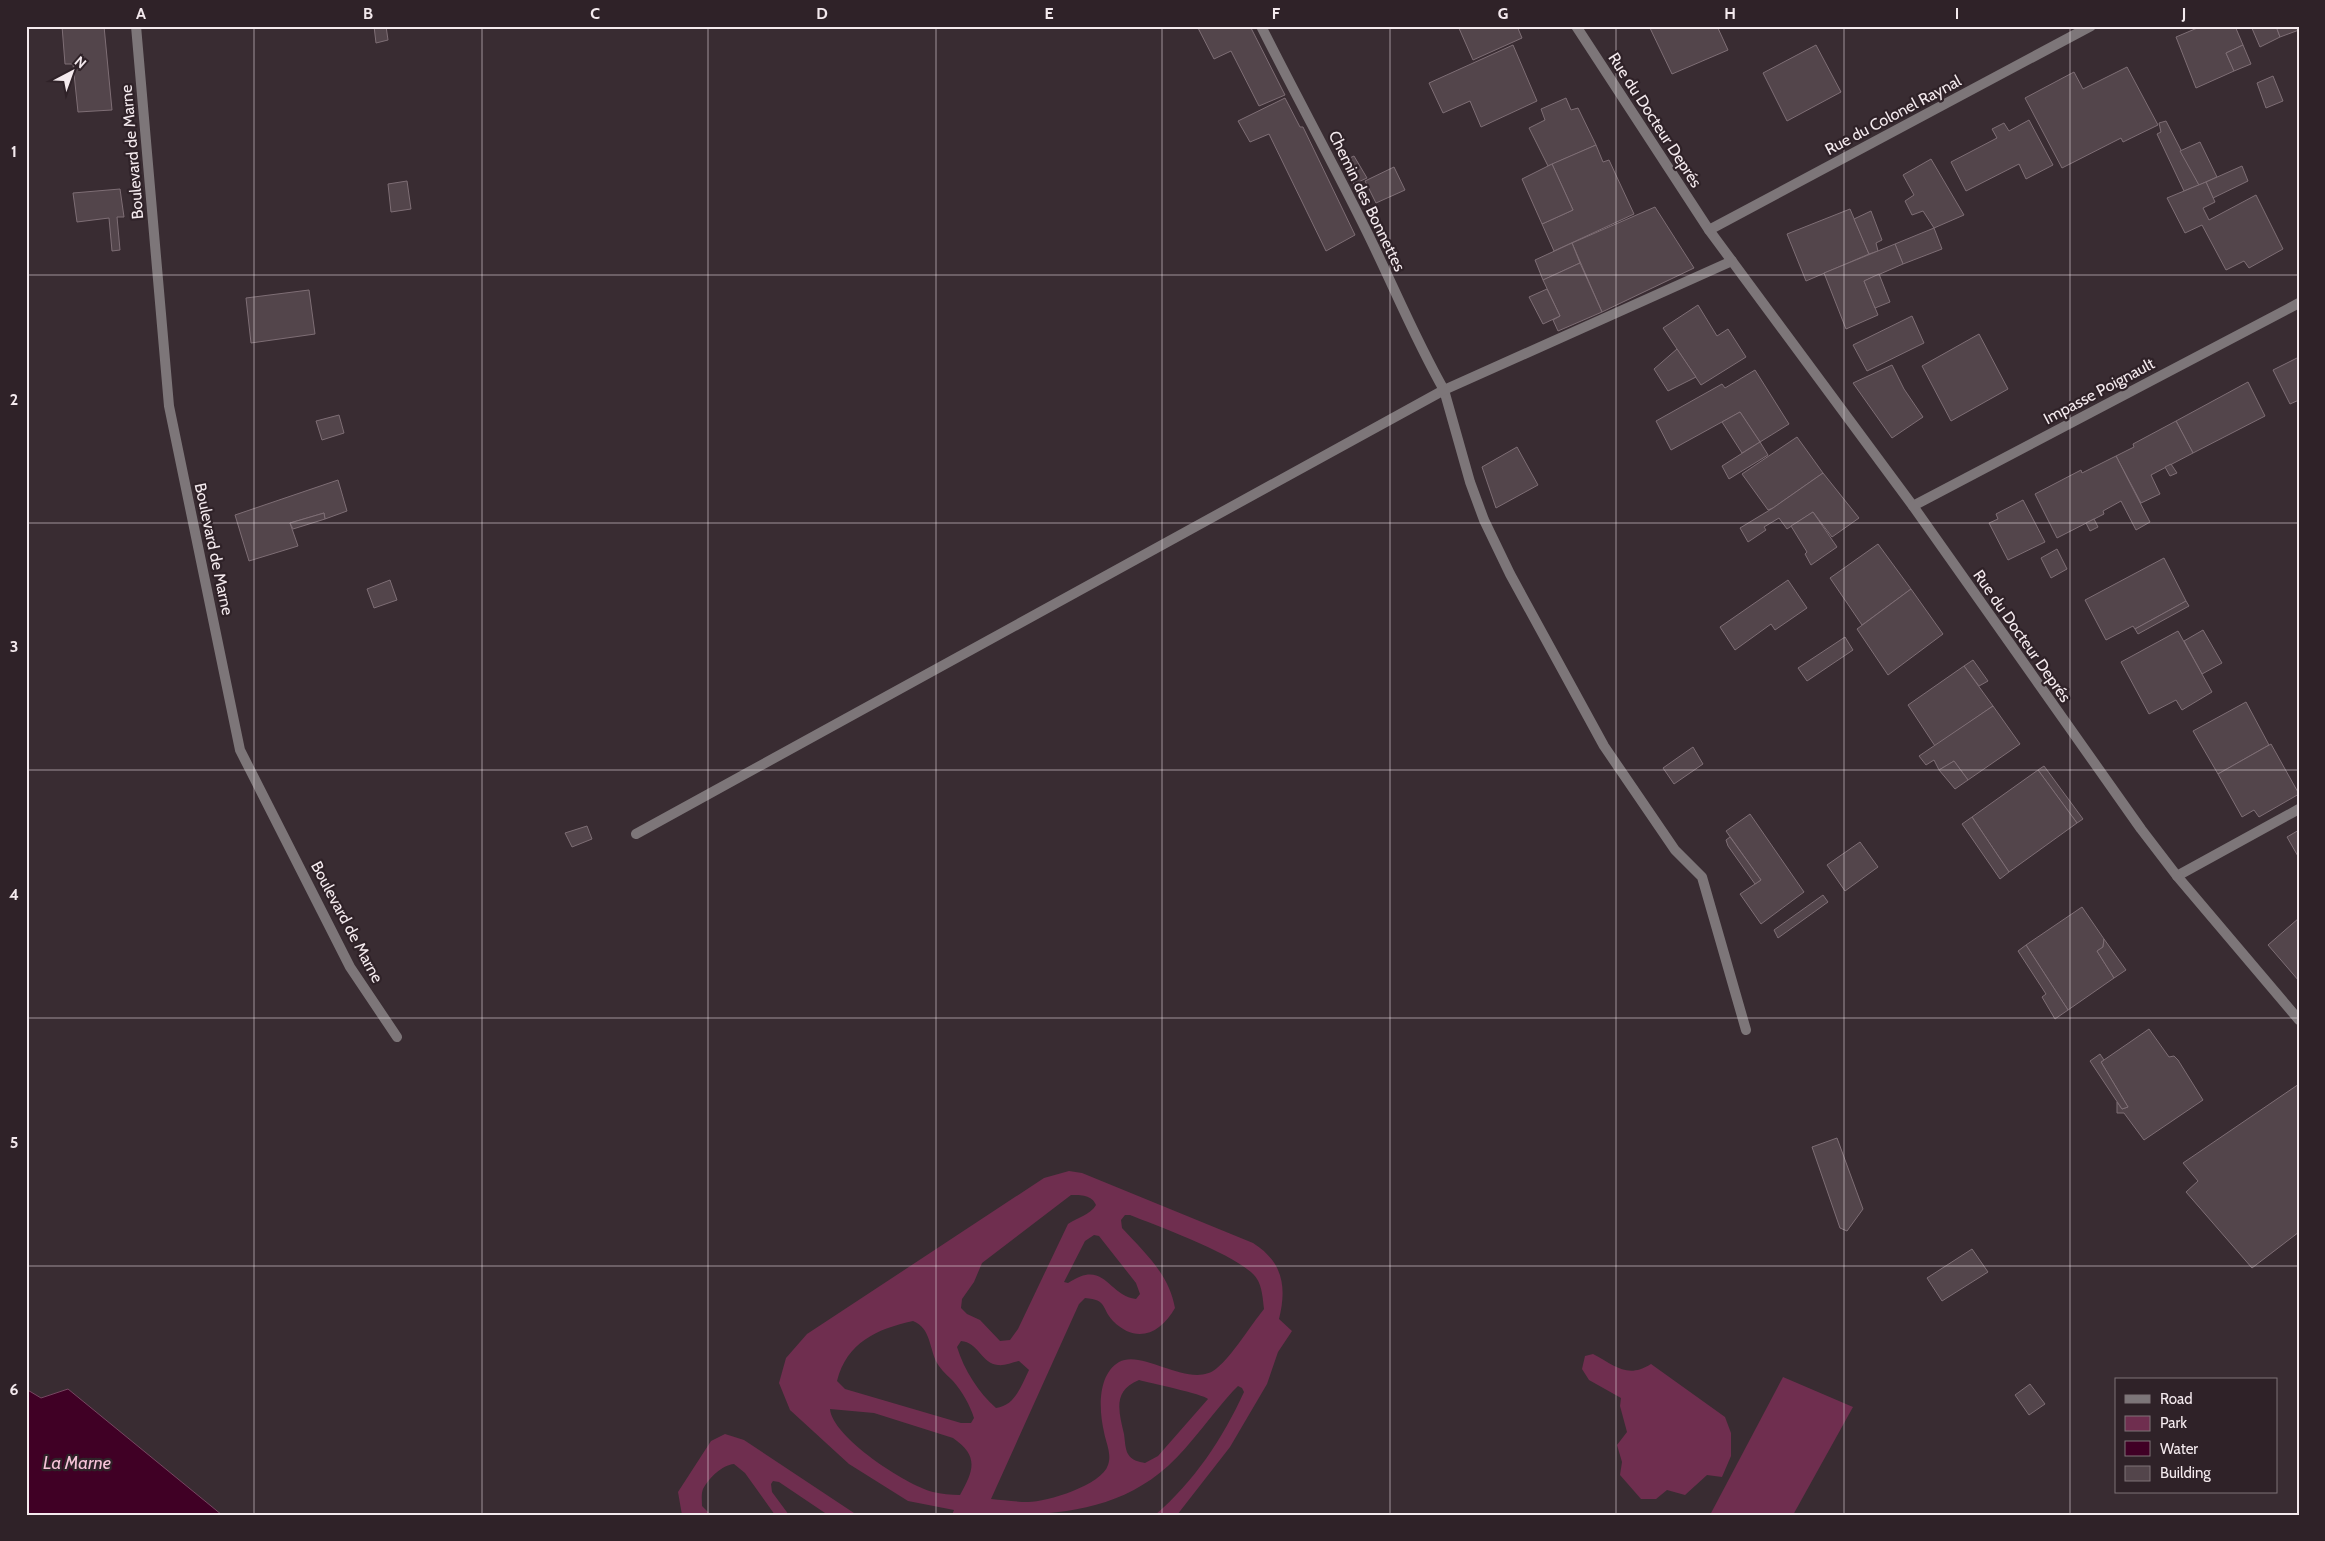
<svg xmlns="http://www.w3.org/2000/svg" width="2325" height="1541" viewBox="0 0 2325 1541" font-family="Cabin,sans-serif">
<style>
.green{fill:#6f2e4f;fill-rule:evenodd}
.water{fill:#400025;stroke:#764661}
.building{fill:#53454b;stroke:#7e6e75}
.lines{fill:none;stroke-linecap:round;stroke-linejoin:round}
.service{stroke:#7d7679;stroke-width:10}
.minor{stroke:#7d7679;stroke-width:10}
.grid{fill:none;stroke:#f4eaee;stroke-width:1;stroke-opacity:0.55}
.labels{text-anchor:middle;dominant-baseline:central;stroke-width:4.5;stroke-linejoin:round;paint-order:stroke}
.street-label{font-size:16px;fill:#f4eaee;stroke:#2f2228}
.water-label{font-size:18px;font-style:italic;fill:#f6c3d8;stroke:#2f2228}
.neatline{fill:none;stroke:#f4eaee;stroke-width:2}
.grid-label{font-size:16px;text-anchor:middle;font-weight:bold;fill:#f4eaee}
</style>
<rect width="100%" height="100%" fill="#392c32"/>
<g class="green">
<path d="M1069,1171L1082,1173L1253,1243C1283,1262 1287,1287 1279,1319L1292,1331L1278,1352L1267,1384L1230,1447L1177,1515H1155C1194,1482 1223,1438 1244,1392L1242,1388L1238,1386L1233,1391C1212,1414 1191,1445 1168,1466C1107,1521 1028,1515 952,1515L954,1510L908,1501L849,1464L790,1410L779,1383L786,1358L807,1334L1044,1178ZM1071,1195C1081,1195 1092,1195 1096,1205C1091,1214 1077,1218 1068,1224L1018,1329L1010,1340L1000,1341L980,1320L967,1314L961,1308L962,1299L974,1282L982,1263ZM1125,1215H1130C1157,1226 1244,1257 1257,1279C1262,1286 1263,1300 1264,1309C1251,1325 1232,1356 1217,1368C1191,1391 1143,1348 1119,1362C1097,1375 1099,1411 1104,1432C1106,1443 1112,1454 1108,1465C1102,1485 1047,1502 1028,1502C1016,1502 1003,1500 991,1499L1079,1304L1085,1298C1108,1300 1101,1308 1113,1321C1137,1345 1161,1333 1175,1308C1169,1274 1145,1253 1122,1228L1121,1220ZM1094,1235L1099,1236L1136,1283L1140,1294L1136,1299C1107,1295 1105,1258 1068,1283L1064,1282L1085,1241ZM913,1321C931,1328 929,1348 937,1363C941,1370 948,1376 953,1381C962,1391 970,1405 974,1418L971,1423H961L845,1389L837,1381C847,1342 877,1329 913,1321ZM961,1341C978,1342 982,1364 998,1365C1004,1366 1013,1362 1019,1361L1029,1370C1021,1386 1015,1406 996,1408C979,1393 964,1370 957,1347ZM1139,1380C1150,1383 1203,1394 1208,1399L1158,1456L1145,1463C1139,1462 1131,1460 1128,1454C1125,1449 1125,1440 1124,1434C1119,1412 1112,1391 1139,1380ZM830,1409L874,1413L953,1438C979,1456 974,1470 960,1495C951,1495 941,1494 933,1492C906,1485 832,1437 830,1409Z"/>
<path d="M1593,1354C1616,1366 1627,1379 1651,1364L1725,1417L1731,1433V1456L1722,1477L1707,1475L1685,1495L1667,1490L1656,1499H1641L1620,1475L1622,1462L1617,1445L1627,1432L1620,1406L1621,1398L1589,1380L1582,1369L1585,1356Z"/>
<path d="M1783,1377L1853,1407L1793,1515H1710Z"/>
<path d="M725,1434L744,1440L857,1515H828L779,1482L773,1481L771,1484L772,1492L789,1515H775L745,1473L734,1464C722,1465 709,1478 703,1489C701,1494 702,1501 702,1506L711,1515H682L678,1492L711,1441Z"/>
</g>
<path class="water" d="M26,1389L41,1398L68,1389L222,1515H26Z"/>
<g class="building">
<path d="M62,26H104L112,110L78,112L73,64H65Z"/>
<path d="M374,26H386L388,40L376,43Z"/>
<path d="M1197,26H1250L1285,95L1259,106L1231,51L1214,59Z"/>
<path d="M1458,26H1517L1522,38L1473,60Z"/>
<path d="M1649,26H1717L1728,50L1672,74Z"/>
<path d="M2202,26H2235L2243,45L2226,53L2234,71L2196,88L2176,37Z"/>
<path d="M2251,26H2276L2280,37L2260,47Z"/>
<path d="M2276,26H2299V30L2280,37Z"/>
<path d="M1513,45L1537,101L1481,127L1470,101L1443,113L1429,83Z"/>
<path d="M1816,45L1841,92L1787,121L1763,73Z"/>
<path d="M2243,45L2251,64L2234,71L2226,53Z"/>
<path d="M2127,67L2158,125L2123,142L2121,138L2062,168L2025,98L2074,72L2083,89Z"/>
<path d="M2273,76L2283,101L2266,108L2257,83Z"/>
<path d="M1285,98L1300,127H1303L1355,235L1326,251L1269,134L1250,142L1238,121Z"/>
<path d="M1566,98L1571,110L1578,108L1596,145L1548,166L1529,128L1545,120L1541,109Z"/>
<path d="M2029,120L2053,165L2026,179L2019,164L1966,191L1951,162L1997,138L1992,129L2004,123L2009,131Z"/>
<path d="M2166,121L2199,185L2184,191L2157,134L2161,132L2159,123Z"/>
<path d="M2200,142L2217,177L2199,185L2180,151Z"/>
<path d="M1596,145L1603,162L1609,160L1634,214L1554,251L1542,224L1573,210L1552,164Z"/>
<path d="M1354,156L1367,178L1354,184L1343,161Z"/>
<path d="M1931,159L1964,215L1934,228L1923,211L1912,215L1905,201L1914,195L1903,175Z"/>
<path d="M1552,164L1573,210L1542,224L1522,179Z"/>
<path d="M2242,166L2248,181L2213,198L2206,182Z"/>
<path d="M1394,167L1405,190L1376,203L1365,181Z"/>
<path d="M407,181L411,209L391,212L388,184Z"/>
<path d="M2206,182L2215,202L2203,208L2209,220L2256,195L2283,249L2249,268L2244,261L2226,270L2202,225L2185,233L2167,198Z"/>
<path d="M120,189L124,217H117L120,250L112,251L109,218L77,222L73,193Z"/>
<path d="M1655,207L1694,268L1602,312L1572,243Z"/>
<path d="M1850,209L1869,254L1806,281L1787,234Z"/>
<path d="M1871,211L1882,240L1876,243L1878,251L1869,254L1854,219Z"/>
<path d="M1934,228L1942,249L1903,264L1895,244Z"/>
<path d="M1572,243L1580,263L1543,280L1535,260Z"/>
<path d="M1895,244L1903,264L1864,281L1878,315L1846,329L1824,273Z"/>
<path d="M1580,263L1602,312L1558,331L1553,320L1560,316L1543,280Z"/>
<path d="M1879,274L1890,302L1875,308L1864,281Z"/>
<path d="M1547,289L1560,316L1543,324L1529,297Z"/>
<path d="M309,290L315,334L251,343L246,298Z"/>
<path d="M1698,305L1717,336L1728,329L1746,357L1701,385L1663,328Z"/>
<path d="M1912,316L1924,343L1867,371L1853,345Z"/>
<path d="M1979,334L2008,389L1951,421L1922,366Z"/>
<path d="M1677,349L1696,377L1668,391L1654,369Z"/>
<path d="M2299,357V400L2290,404L2273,370Z"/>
<path d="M1892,365L1904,389L1923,417L1892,438L1853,383Z"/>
<path d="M1755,370L1789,424L1760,442L1740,412L1671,450L1656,421L1722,384L1725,388Z"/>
<path d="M2248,382L2265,416L2193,453L2176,421Z"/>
<path d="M1740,412L1760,442L1742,453L1722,422Z"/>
<path d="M339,415L344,433L322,440L316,421Z"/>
<path d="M2176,421L2193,453L2151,475L2160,494L2141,503L2116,456L2134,447L2133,444Z"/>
<path d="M1797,437L1823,473L1773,508L1768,510L1742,474Z"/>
<path d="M1760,442L1768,455L1729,479L1722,466Z"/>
<path d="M1517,447L1538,485L1496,508L1482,467Z"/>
<path d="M2116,456L2150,522L2136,530L2121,501L2103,511L2104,514L2057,538L2035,494L2081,470L2082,473Z"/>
<path d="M2171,464L2177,473L2170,476L2165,467Z"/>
<path d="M1823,473L1859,518L1832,537L1813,512L1787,529L1779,518L1764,527L1766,530L1748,542L1740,528L1773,508Z"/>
<path d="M338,480L347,511L325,519L324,513L290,523L298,546L249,561L235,515Z"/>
<path d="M2023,500L2045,542L2008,560L1989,523L1998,519L1996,514Z"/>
<path d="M1813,512L1837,547L1811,565L1805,554L1807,552L1791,526Z"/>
<path d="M324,513L325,519L293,529L290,523Z"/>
<path d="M2094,519L2098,527L2090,531L2086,523Z"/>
<path d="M1878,544L1911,589L1862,625L1830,578Z"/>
<path d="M2057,549L2067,569L2051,578L2041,558Z"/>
<path d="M2164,558L2186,601L2135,629L2133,626L2106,640L2085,600Z"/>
<path d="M390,580L397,600L374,608L367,589Z"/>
<path d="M1788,580L1807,608L1775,630L1771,624L1735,650L1720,627Z"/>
<path d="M1911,589L1943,634L1888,675L1857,629Z"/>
<path d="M2186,601L2189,606L2138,634L2135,629Z"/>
<path d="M2203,630L2222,663L2202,674L2184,641Z"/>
<path d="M2178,631L2212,692L2182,710L2176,700L2149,714L2121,662Z"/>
<path d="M1845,637L1853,650L1807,681L1798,668Z"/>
<path d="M1973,660L1988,681L1979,686L1964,666Z"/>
<path d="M1964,666L1993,706L1935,746L1908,705Z"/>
<path d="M2246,702L2269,745L2218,774L2193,731Z"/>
<path d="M1993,706L2020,744L1968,780L1954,761L1939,770L1934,760L1926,765L1919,756Z"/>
<path d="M2271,744L2299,794L2259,817L2254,810L2242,817L2218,774Z"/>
<path d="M1693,747L1703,764L1674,784L1663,768Z"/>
<path d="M1954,761L1968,780L1955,789L1939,770Z"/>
<path d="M2044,766L2083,819L2077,823L2038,770Z"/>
<path d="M2038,770L2077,823L2009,872L1972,817Z"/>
<path d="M1750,814L1804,892L1761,924L1740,894L1761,880L1726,831Z"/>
<path d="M1972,817L2009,872L2000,879L1962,824Z"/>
<path d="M587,826L592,839L572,847L565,833Z"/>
<path d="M2299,830V858L2287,837Z"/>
<path d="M1730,837L1761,880L1755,884L1728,846L1726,840Z"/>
<path d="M1860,842L1878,867L1845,891L1827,865Z"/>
<path d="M1823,895L1828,902L1778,938L1774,930Z"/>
<path d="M2082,907L2104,939L2103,947L2097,951L2114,978L2068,1010L2026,945Z"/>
<path d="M2299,918V981L2268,945Z"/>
<path d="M2104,939L2126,970L2114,978L2097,951L2103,947Z"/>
<path d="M2026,945L2068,1010L2055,1019L2042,997L2046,994L2018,951Z"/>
<path d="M2149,1029L2169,1057L2174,1056L2178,1060L2203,1100L2144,1140L2124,1113H2117V1102L2122,1109L2128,1107L2101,1062Z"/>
<path d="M2100,1054L2104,1060L2101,1062L2128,1107L2122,1109L2090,1061Z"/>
<path d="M2299,1084V1232L2252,1268L2186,1192L2198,1181L2183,1163Z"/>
<path d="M1837,1138L1863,1209L1847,1231L1840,1228L1812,1147Z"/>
<path d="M1972,1249L1988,1272L1942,1301L1927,1278Z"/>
<path d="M2030,1384L2045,1404L2029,1415L2015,1395Z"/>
</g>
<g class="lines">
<g class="service">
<path d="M636,834L1444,390L1470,482L1484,520L1510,574L1604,746L1675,850L1702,877L1746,1030"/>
<path d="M2177,876L2299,809"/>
</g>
<g class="minor">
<path d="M136,26L169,406L240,750L350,967L397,1037"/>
<path d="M1261,26C1296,96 1333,163 1367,232C1393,285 1415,339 1444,390L1732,261"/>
<path d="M1576,26L1709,230L1913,506L2141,829L2177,876L2299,1020"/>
<path d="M1709,230L2091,26"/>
<path d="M1913,506L2299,303"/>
</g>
</g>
<path class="grid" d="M254,26V1515M482,26V1515M708,26V1515M936,26V1515M1162,26V1515M1390,26V1515M1616,26V1515M1844,26V1515M2070,26V1515M26,275H2299M26,523H2299M26,770H2299M26,1018H2299M26,1266H2299"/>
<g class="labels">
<g class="street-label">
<text transform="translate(1893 115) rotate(-28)">Rue du Colonel Raynal</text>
<text transform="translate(1655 120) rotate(57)">Rue du Docteur Deprés</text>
<text transform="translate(132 152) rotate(-95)">Boulevard de Marne</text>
<text transform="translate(1367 201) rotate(64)">Chemin des Bonnettes</text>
<text transform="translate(2099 391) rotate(-28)">Impasse Poignault</text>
<text transform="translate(214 549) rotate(78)">Boulevard de Marne</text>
<text transform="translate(2022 636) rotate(55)">Rue du Docteur Deprés</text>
<text transform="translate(347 922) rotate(62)">Boulevard de Marne</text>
</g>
<g class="water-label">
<text x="77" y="1463">La Marne</text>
</g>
</g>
<rect width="2325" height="1541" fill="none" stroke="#2f2228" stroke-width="55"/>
<rect x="2115" y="1378" width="162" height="115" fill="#2f2228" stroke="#7e7277"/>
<rect x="2125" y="1395" width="25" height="8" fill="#7d7679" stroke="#7e7277"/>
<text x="2160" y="1404" font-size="15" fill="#f4eaee">Road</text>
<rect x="2125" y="1416" width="25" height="15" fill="#6f2e4f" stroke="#7e7277"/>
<text x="2160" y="1428" font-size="15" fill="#f4eaee">Park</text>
<rect x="2125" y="1441" width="25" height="15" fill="#400025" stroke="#7e7277"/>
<text x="2160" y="1454" font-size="15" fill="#f4eaee">Water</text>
<rect x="2125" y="1466" width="25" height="15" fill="#53454b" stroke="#7e7277"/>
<text x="2160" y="1478" font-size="15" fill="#f4eaee">Building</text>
<g transform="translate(72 72) rotate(41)" stroke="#2f2228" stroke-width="4" paint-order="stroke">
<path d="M0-4L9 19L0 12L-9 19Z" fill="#f4eaee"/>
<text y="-8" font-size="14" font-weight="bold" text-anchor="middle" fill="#f4eaee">N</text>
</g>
<rect x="28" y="28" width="2270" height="1486" class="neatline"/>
<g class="grid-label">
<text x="141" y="19">A</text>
<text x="368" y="19">B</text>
<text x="595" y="19">C</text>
<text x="822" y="19">D</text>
<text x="1049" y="19">E</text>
<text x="1276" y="19">F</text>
<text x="1503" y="19">G</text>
<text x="1730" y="19">H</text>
<text x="1957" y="19">I</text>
<text x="2184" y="19">J</text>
<text x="14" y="157">1</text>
<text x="14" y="405">2</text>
<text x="14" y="652">3</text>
<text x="14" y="900">4</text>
<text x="14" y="1148">5</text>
<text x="14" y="1395">6</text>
</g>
</svg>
